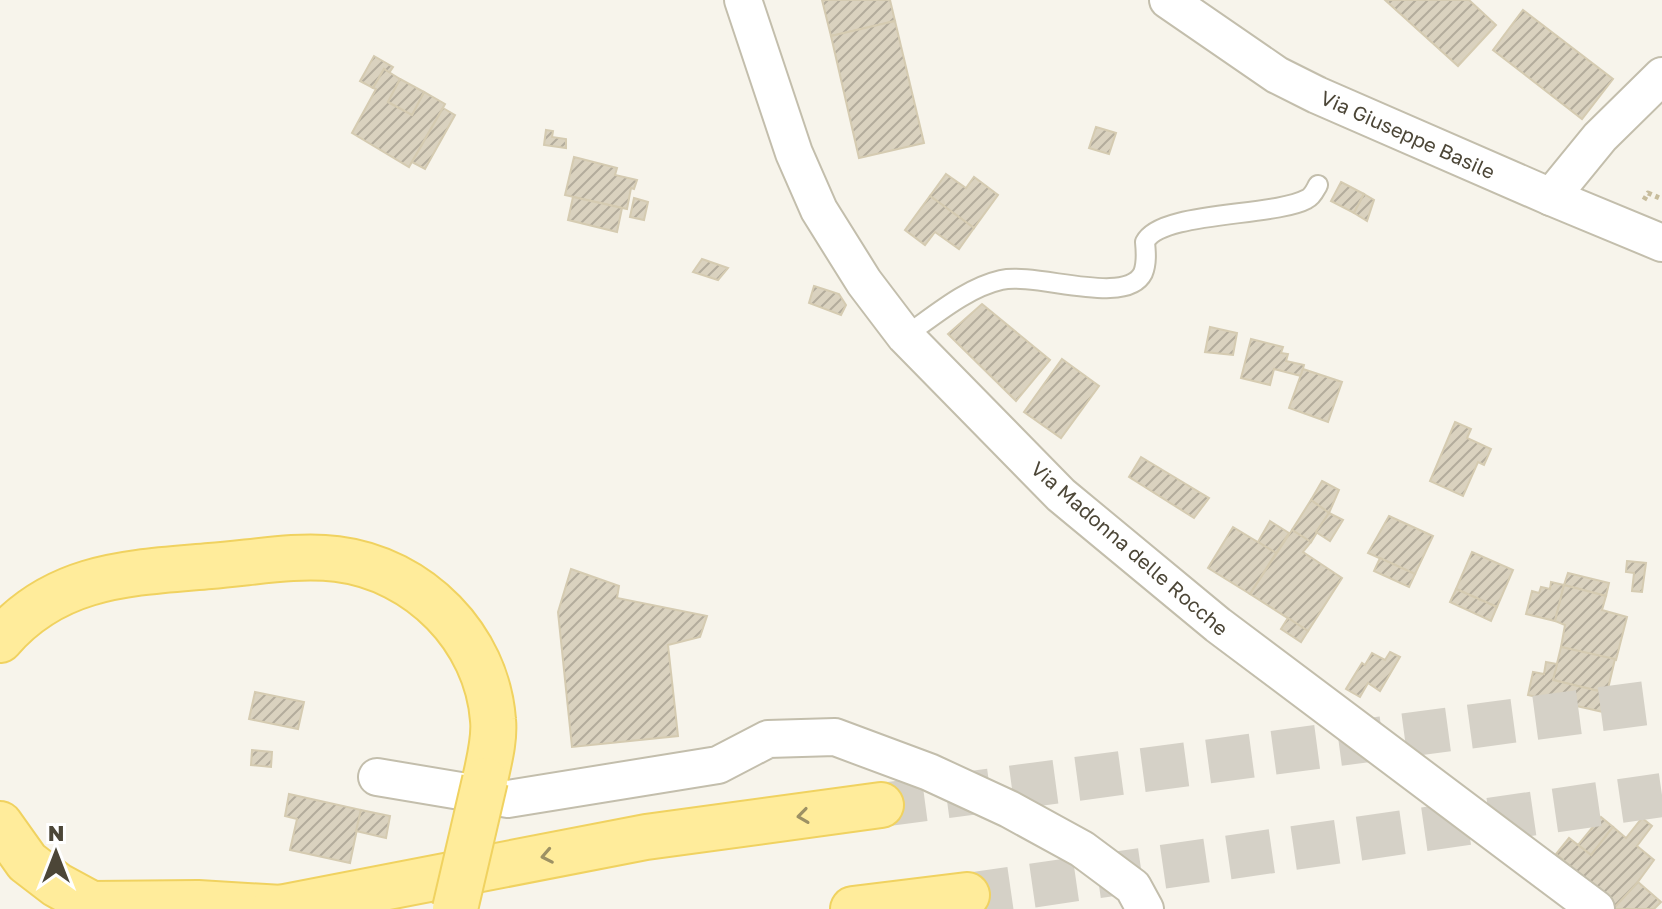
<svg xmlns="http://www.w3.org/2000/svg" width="1662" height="909" viewBox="0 0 1662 909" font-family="'Golos Text',sans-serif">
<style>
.building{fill:url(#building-hatch);stroke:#d5cbb1;stroke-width:2}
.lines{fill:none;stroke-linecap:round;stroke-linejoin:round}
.primary-tunnel{stroke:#d5d1c7;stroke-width:44;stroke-dasharray:44 22;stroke-linecap:butt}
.service-casing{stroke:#c3beac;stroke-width:22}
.minor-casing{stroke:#c3beac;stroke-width:40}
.primary-casing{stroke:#f0d260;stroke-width:48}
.path{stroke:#c7bc9c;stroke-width:5;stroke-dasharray:4 4;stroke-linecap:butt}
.service{stroke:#fff;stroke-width:18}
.minor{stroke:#fff;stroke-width:36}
.primary{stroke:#ffec9b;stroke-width:44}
.primary-bridge-casing{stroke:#f0d260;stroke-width:48;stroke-linecap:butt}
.primary-bridge{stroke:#ffec9b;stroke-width:44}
.oneway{stroke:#9d9164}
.labels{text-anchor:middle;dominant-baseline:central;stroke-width:6;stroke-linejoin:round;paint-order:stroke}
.street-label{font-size:20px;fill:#4c4637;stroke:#fff}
</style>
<defs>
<pattern id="building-hatch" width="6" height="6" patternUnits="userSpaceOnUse" patternTransform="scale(2)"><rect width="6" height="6" fill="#dad2bf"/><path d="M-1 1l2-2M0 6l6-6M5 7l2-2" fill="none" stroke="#b3ac9c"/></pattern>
</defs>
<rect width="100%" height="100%" fill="#f7f4eb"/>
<g class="building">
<path d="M822,0H890L895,21L831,36Z"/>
<path d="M1385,0H1469L1496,25L1458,66Z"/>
<path d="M1523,10L1613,79L1582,119L1493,50Z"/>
<path d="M895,21L924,143L859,158L831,36Z"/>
<path d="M374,56L393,67L389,73L384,69L373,88L360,81Z"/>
<path d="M384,69L400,79L388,102L412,115L424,92L445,104L409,167L352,133L376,89L373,88Z"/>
<path d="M400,79L424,92L412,115L388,102Z"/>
<path d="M443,108L455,115L425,169L412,162Z"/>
<path d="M1096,127L1116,133L1109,154L1089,148Z"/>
<path d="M546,130L553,131L552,137L566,139V148L544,145Z"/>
<path d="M574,157L617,168L615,175L637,180L634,189L631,188L627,209L565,195Z"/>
<path d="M946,174L966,188L974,177L998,195L974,228L930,196Z"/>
<path d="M1341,182L1364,194L1354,213L1331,201Z"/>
<path d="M1364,194L1374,200L1367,221L1354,213Z"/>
<path d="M930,196L974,228L959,249L935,232L925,245L905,230Z"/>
<path d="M573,197L622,208L617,232L568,220Z"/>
<path d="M634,198L648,202L644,220L630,217Z"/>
<path d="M702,259L728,268L718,280L693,272Z"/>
<path d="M814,286L839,294L846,305L841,315L809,303Z"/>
<path d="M982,304L1050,360L1016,401L948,334Z"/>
<path d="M1210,327L1237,333L1233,355L1205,352Z"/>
<path d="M1251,339L1283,347L1281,353L1288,354L1286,361L1304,365L1301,376L1274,369L1270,385L1241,378Z"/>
<path d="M1062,359L1099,386L1061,438L1024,412Z"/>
<path d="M1303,369L1342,382L1328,422L1289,408Z"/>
<path d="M1455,422L1471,429L1467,438L1491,449L1484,465L1478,462L1463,496L1430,481Z"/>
<path d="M1141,457L1209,498L1194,518L1129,477Z"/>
<path d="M1322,481L1339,490L1329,513L1311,500Z"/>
<path d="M1311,500L1329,513L1311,542L1292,530Z"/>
<path d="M1329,513L1343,520L1330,541L1316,532Z"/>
<path d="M1389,516L1433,536L1415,574L1368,553Z"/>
<path d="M1270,521L1289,533L1276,553L1258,542Z"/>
<path d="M1233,527L1276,553L1250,594L1208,568Z"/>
<path d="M1292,530L1311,542L1303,552L1342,578L1308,631L1250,594Z"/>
<path d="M1472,552L1513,570L1497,607L1456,589Z"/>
<path d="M1380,558L1415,574L1409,587L1374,571Z"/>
<path d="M1627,561L1646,563L1642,592L1632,591L1634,573L1626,572Z"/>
<path d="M571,569L619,586L617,598L707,616L700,637L668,645L678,736L572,747L558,612Z"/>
<path d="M1568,573L1609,583L1606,596L1564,585Z"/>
<path d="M1551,582L1564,585L1555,621L1526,614L1532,591L1539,593L1541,587L1550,589Z"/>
<path d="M1564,585L1606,596L1602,610L1627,617L1616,660L1561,647L1565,625L1555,621Z"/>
<path d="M1456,589L1497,607L1491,621L1450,602Z"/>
<path d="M1288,618L1308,631L1301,642L1281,629Z"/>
<path d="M1561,647L1615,659L1607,693L1553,680Z"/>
<path d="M1390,652L1400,657L1380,691L1368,683L1360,697L1346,689L1362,663L1365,665L1372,653L1385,660Z"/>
<path d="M1546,662L1557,664L1553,680L1607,693L1603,712L1528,695L1533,672L1544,674Z"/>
<path d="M255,692L304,702L298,729L249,719Z"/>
<path d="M252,750L272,752L271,767L251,765Z"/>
<path d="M289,794L361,810L350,863L290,850L297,819L285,816Z"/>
<path d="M361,810L390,816L386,838L356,831Z"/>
<path d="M1601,817L1613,827L1591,855L1578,845Z"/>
<path d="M1642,818L1652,826L1637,846L1654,860L1629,894L1613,909L1578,881L1580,874L1556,854L1569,838L1591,855L1613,827L1626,838Z"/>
<path d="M1638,882L1661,902L1654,909H1613Z"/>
</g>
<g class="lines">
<g class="primary-tunnel">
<path d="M881,805L1662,701"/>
<path d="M967,895L1662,795"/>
</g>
<g class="service-casing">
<path id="service" d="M905,336C934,316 966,288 1001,280C1037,272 1126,307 1143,273C1147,263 1146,252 1145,242C1160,211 1274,217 1307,199C1313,196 1315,190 1318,185"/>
</g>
<g class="minor-casing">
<g id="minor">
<path d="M743,0L794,153L819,210L864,282L905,336L1061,495L1218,625L1596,909"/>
<path d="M1168,0L1277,75L1317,95L1551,197L1662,243"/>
<path d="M1551,197L1600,137L1662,76"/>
<path d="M377,777L508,799L718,765L768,739L835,737L929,772L1009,809L1082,849L1133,887L1145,909"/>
</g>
</g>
<g class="primary-casing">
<g id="primary">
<path d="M0,640C57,574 130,573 210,566C251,563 296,554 337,559C419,569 487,638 493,720C495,739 489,761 485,780"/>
<path d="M0,824L27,862L57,885L92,904L198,903L282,908"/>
<path d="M274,909L646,837L881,805"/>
<path d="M853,909L967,895"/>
</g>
</g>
<path class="path" d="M1644,200L1648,193L1662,199"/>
<use href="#service" class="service"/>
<use href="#minor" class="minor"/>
<use href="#primary" class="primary"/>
<g class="primary-bridge-casing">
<path id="primary-bridge" d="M455,909L485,780"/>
</g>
<use href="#primary-bridge" class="primary-bridge"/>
</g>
<defs><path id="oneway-chevron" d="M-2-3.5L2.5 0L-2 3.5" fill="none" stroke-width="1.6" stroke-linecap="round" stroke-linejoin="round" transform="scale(2)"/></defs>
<g class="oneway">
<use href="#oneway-chevron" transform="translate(803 816) rotate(172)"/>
<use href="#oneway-chevron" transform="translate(547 856) rotate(169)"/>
</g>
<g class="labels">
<g class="street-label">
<text transform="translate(1408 134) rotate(24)">Via Giuseppe Basile</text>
<text transform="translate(1130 548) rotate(41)">Via Madonna delle Rocche</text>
</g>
</g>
<g transform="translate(56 853)" stroke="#ffffff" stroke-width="6" paint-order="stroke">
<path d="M0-6L14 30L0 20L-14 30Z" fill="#4c4637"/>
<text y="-12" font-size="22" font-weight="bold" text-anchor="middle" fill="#4c4637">N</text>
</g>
</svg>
